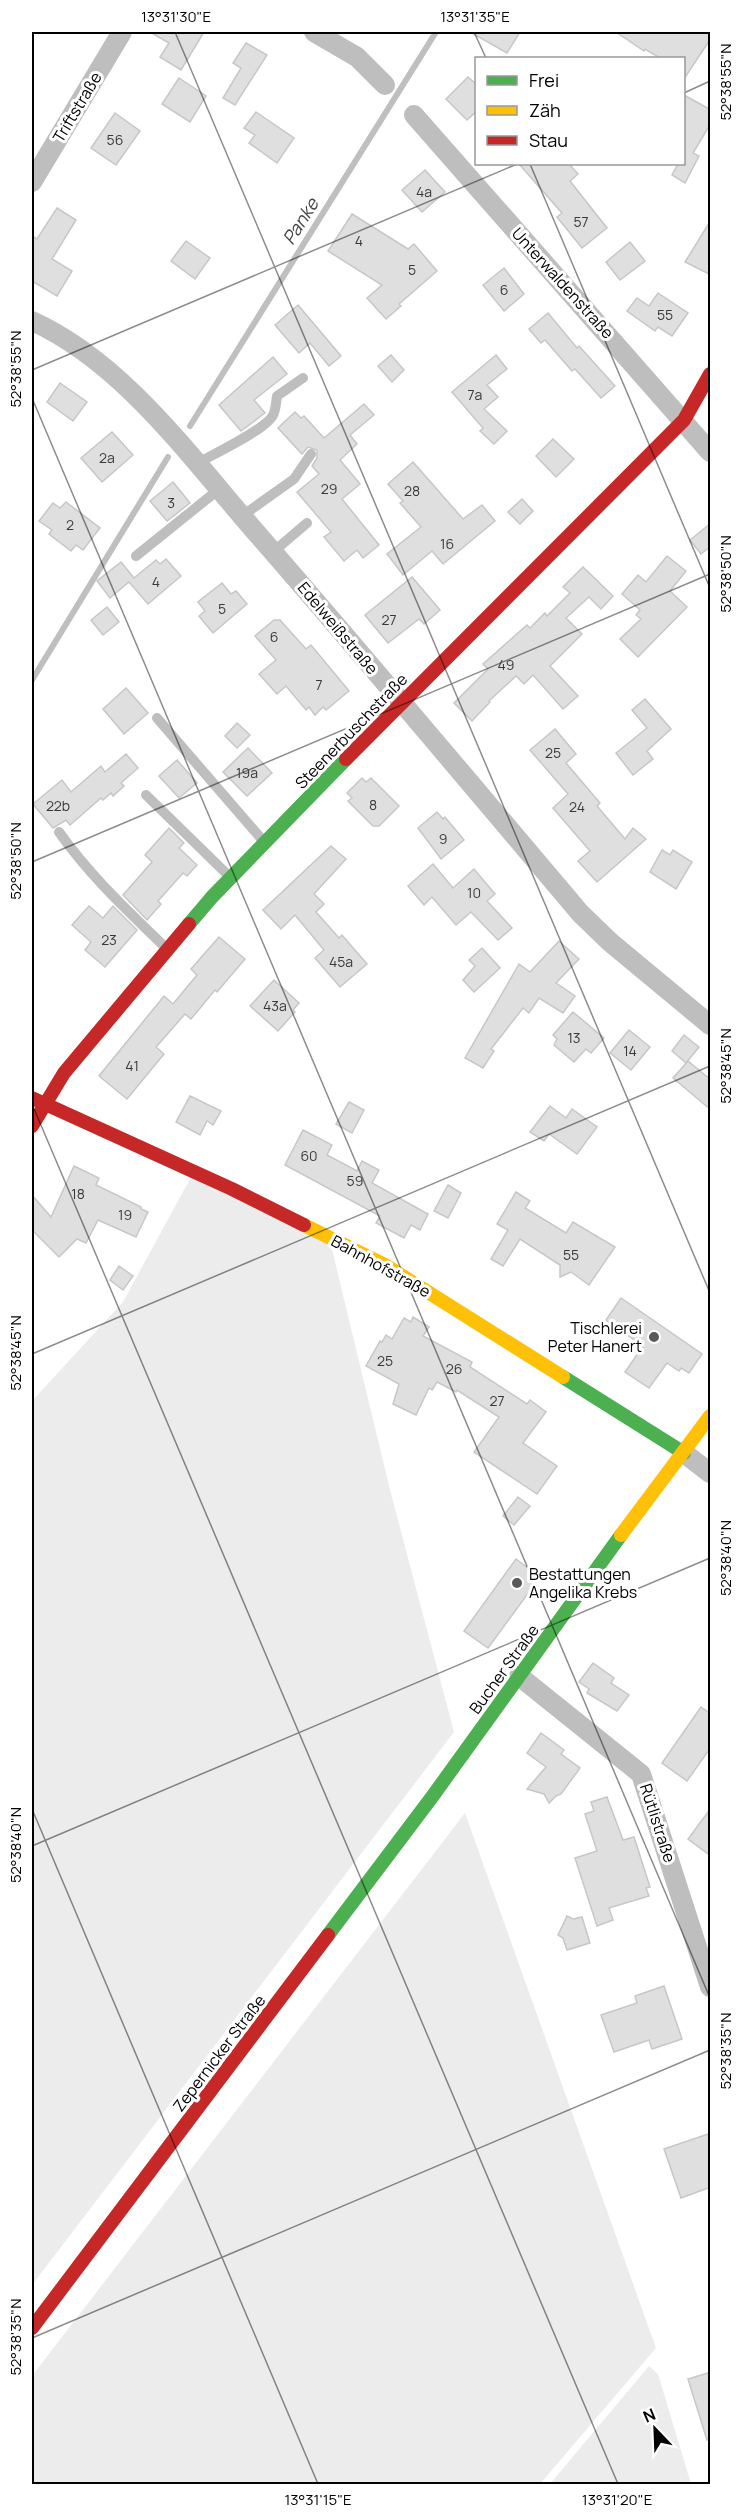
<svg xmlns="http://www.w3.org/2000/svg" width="742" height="2516" viewBox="0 0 742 2516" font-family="Manrope,sans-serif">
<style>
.green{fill:#ececec}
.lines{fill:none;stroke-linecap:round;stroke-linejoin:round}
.stream{stroke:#bfbfbf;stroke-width:6}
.building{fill:#dfdfdf;stroke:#c7c7c7;stroke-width:1.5}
.lane{stroke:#bebebe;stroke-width:10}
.street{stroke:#bebebe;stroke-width:20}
.fast{stroke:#4caf50;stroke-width:14}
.slow{stroke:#ffc107;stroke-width:14}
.jam{stroke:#c62828;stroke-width:14}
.ticks{fill:none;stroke:#000;stroke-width:1.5;stroke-opacity:0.45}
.poi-dot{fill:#595959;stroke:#fff;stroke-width:2}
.labels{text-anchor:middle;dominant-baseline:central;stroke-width:6;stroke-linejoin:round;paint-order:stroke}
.number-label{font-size:14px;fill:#383838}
.street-label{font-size:16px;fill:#000;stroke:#fff}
.poi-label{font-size:16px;fill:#000;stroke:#fff;text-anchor:end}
.water-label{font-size:18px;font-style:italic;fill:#444;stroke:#fff}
.neatline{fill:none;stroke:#000;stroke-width:2}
.ticks-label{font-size:15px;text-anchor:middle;fill:#000}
</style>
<rect width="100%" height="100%" fill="#fff"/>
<g class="green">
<path d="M191,1177L329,1237L390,1490L454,1732L32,2285V1401L123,1302Z"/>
<path d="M465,1813L656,2348L540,2484H32V2376Z"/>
<path d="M649,2366L658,2374L691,2484H550Z"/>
</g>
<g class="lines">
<g class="stream">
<path d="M190,426L436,32"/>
<path d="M32,680L168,457"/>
</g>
</g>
<g class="building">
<path d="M150,32H204L181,70L160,57L169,43Z"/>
<path d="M470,32H520L507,53Z"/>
<path d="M616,32H711V38L684,79V58H660L645,49L644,51Z"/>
<path d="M246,43L267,55L235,105L223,98L241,68L233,63Z"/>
<path d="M468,77L477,85V111L467,120L446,99Z"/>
<path d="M179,78L206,96L190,122L162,104Z"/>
<path d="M684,95L711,110V123L693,153L699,156L685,183L672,175L678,164H684Z"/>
<path d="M256,112L294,138L277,163L249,143L255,135L244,128Z"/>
<path d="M115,113L140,131L116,165L91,148Z"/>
<path d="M519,164H569L578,174L570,181L607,228L582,248L557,217L562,213Z"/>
<path d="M425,170L445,192L422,212L402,190Z"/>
<path d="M57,208L76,220L52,259L72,271L57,296L32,281V236L37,239Z"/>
<path d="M352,214L408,249L414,244L437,271L399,304L401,306L386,319L367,298L382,285L328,251Z"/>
<path d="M711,220V275L685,262Z"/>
<path d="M186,241L210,258L195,279L171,261Z"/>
<path d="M630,242L645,261L620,280L606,262Z"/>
<path d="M504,268L524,294L504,311L483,285Z"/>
<path d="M658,293L688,313L672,336L658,327L655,331L627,311L637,298L649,306Z"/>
<path d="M298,305L341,356L329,366L310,343L299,353L275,325Z"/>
<path d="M548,313L577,348L579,346L615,386L601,398L575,369L572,371L545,340L541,343L529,329Z"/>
<path d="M391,355L404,370L392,382L378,366Z"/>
<path d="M496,355L507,369L487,385L498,397L484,409L507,431L494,444L480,431L483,428L452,392Z"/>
<path d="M273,357L287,374L254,400L265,413L241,431L219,405Z"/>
<path d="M60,383L87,402L73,421L47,402Z"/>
<path d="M364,404L374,415L350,435L357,444L340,460L360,484L342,499L379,545L363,558L357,550L344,561L324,537L331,532L297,492L319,474L312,466L317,458V450L308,447L302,454L278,428L295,412L301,418L304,416L324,438Z"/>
<path d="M112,432L133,455L102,482L81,458Z"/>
<path d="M553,439L574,459L556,477L536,456Z"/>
<path d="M413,462L463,519L482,505L495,521L443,564L432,551L403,575L387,554L421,527L400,503L403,501L388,484Z"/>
<path d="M173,482L190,503L167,521L150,501Z"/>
<path d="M522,499L533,511L520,524L508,512Z"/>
<path d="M66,502L100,528L83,550L76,545L71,551L49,534L52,530L39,521L53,503L60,508Z"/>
<path d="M711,523V546L701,554L690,540Z"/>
<path d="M667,556L686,571L670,591L687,607L638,657L620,639L641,619L636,615L640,610L622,594L638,575L646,582Z"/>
<path d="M166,559L181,576L148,604L129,582L110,598L97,581L121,562L134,578L156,560L160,564Z"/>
<path d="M583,567L613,596L601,609L589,597L566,618L582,634L550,666L578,696L563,709L533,675L524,684L516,676L489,701L490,702L472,721L454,703L488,669L483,664L527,625L530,628L545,613L547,616L570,593L563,587Z"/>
<path d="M412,577L440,610L424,624L419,619L388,643L365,615Z"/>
<path d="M222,583L231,594L236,591L247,604L213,633L199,616L205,611L198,602Z"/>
<path d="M107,607L119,622L103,635L91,620Z"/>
<path d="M274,620H280L306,649L311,645L349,691L326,710L323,707L315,715L309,707L306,710L286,686L277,694L259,674L276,660L255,636Z"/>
<path d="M126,688L148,713L124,734L103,709Z"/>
<path d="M645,699L671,729L647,751L653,759L633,775L616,753L647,728L632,710Z"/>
<path d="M237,723L250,735L237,748L225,736Z"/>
<path d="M555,729L576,754L566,763L600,803L597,806L625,839L633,828L646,839L597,882L578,861L590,851L553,808L568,794L530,750Z"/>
<path d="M248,748L272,773L247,796L223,772Z"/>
<path d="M126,754L138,768L121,783L124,786L113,796L111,793L103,800L101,798L70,825L66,820L53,828L33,804L62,780L71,792L101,766L105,772Z"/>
<path d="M177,760L197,783L179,798L159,776Z"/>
<path d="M362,778L366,782L371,778L399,806L379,826H373L348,801L352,798L347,793Z"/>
<path d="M437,812L443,819L445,817L464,840L441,859L418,828Z"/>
<path d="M169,828L184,843L179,848L197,865L187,876L183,873L158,901L161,904L147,920L123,895L152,862L145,855Z"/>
<path d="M331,846L346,859L314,894L324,904L316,912L339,938L342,935L367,964L340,987L315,958L324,950L295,915L281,929L263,910Z"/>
<path d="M662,850L670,855L673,850L692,862L676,889L650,872Z"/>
<path d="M433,864L453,888L474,869L495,894L487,901L512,928L498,940L471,912L456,925L432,897L424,905L408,886Z"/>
<path d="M89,906L103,918L113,906L137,930L105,967L85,950L91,942L72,925Z"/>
<path d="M219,937L245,959L217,992L215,990L191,1019L185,1014L156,1047L164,1054L127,1099L99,1076L164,996L173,1004L197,975L191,969Z"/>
<path d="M559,941L579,959L556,983L575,996L563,1013L539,998L529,1013L523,1008L491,1049L494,1051L483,1068L465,1058L519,964L530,972Z"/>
<path d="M482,948L500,968L474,992L463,980L475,966L469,960Z"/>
<path d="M274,980L299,1003L293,1010L295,1012L278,1031L250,1006Z"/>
<path d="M573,1012L604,1038L591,1053L586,1049L574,1062L554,1045L557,1039L553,1035Z"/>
<path d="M629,1030L650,1047L631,1070L610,1053Z"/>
<path d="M684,1035L699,1047L686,1063L672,1051Z"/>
<path d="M688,1061L711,1080V1110L673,1078Z"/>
<path d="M190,1096L221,1111L213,1125L207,1121L200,1135L176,1122Z"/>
<path d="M349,1102L364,1110L352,1133L336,1124Z"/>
<path d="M550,1106L566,1118L572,1109L597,1127L577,1154L549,1134L544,1141L530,1132Z"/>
<path d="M303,1130L332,1145L327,1155L357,1171L362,1161L379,1170L372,1183L428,1214L420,1230L411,1225L404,1238L376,1223L380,1216L285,1165Z"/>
<path d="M74,1166L99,1178L96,1185L141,1207V1209L148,1212L136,1237L98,1220L86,1243L77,1239L59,1257L32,1230V1195L51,1217Z"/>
<path d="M448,1185L461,1193L448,1218L434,1211Z"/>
<path d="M516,1192L530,1201L525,1208L566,1233L573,1222L615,1247L589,1285L571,1272L560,1277V1265L520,1239L503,1266L491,1259L508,1230L497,1224Z"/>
<path d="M119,1266L133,1276L123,1290L110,1280Z"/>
<path d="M621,1298L702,1354L689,1373L681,1368L679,1371L667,1363L649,1388L625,1372L643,1346L606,1320Z"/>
<path d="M413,1317L429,1327L423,1336L472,1362L470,1367L527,1404L530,1400L546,1412L523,1443L557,1466L537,1494L474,1452L499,1417L457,1390L456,1392L437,1382L432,1390L429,1388L416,1415L393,1404L399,1384L366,1366L380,1341L382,1342L386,1335L392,1339L404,1318L411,1322Z"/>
<path d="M518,1497L530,1506L514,1525L503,1516Z"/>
<path d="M516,1559L540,1577L488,1648L464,1631Z"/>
<path d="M593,1663L614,1678L611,1683L629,1695L617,1711L587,1693L589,1689L579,1682Z"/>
<path d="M701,1707L711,1714V1747L687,1781L662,1763Z"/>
<path d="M541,1733L564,1750L561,1754L580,1768L561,1794L556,1796L549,1803L544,1794L527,1789L546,1767L527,1753Z"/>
<path d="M607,1797L623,1840L634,1837L650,1887L646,1888L649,1896L609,1908L613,1920L597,1926L575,1858L597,1851L585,1814L594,1811L591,1802Z"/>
<path d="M711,1808V1856L688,1839Z"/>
<path d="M567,1916L573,1919L582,1917L590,1943L567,1950L563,1938L558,1935Z"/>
<path d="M664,1986L682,2039L652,2049L649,2040L614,2052L601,2015L637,2003L635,1996Z"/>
<path d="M711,2133V2187L681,2198L664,2149Z"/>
<path d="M711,2372V2440H707L688,2379Z"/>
</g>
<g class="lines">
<g class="lane">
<path d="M196,464C212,455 267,429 273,415C276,410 276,402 277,396L303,378"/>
<path d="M242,516L294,479L311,454"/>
<path d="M273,552L307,523"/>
<path d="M136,556L218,490"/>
<path d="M157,718L265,843"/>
<path d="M146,795L231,878"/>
<path d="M59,832C90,876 129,912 168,950"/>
</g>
<g class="street">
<path d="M314,32L357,57L385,85"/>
<path d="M414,115L710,452"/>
<path d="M32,182L122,32"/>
<path d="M32,321C125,363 193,461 260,537C368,661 474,788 580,913L610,942L710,1025"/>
<path d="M684,1453L710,1473"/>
<path d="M519,1676L641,1774L710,1987"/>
</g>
<g class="fast">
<path d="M189,924L212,897L346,759"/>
<path d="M563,1377L684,1453"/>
<path d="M328,1935L432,1797L621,1535"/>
</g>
<g class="slow">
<path d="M304,1225L385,1265L563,1377"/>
<path d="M621,1535L710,1416"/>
</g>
<g class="jam">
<path d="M346,759L684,420L710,374"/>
<path d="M32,1098L232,1189L304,1225"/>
<path d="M32,1126L64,1073L189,924"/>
<path d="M32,2328L328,1935"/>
</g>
</g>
<path class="ticks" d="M175,32L710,1293M474,32L486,58M684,93L710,81M530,164L710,588M32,370L517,164M32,398L710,1998M32,862L710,574M32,1104L618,2484M32,1354L710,1066M32,1809L318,2484M32,1846L710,1558M32,2338L710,2050"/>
<g class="poi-dot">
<circle cx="654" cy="1337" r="6"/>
<circle cx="517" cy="1583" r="6"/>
</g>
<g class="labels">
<g class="number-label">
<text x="115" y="139">56</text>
<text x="424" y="191">4a</text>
<text x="581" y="221">57</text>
<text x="359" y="240">4</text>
<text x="412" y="269">5</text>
<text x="504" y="289">6</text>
<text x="665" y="314">55</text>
<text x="475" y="394">7a</text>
<text x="107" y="457">2a</text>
<text x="329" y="488">29</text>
<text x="412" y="490">28</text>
<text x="171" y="502">3</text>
<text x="70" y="524">2</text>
<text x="447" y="543">16</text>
<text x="156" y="581">4</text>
<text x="222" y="608">5</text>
<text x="389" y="619">27</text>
<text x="274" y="636">6</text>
<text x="506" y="664">49</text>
<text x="319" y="684">7</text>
<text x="553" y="752">25</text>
<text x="247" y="772">19a</text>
<text x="373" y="804">8</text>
<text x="58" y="805">22b</text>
<text x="577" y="806">24</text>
<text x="443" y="838">9</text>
<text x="474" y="892">10</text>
<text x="109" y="939">23</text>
<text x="341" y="961">45a</text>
<text x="275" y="1005">43a</text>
<text x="574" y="1037">13</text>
<text x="630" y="1050">14</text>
<text x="132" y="1065">41</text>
<text x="309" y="1155">60</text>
<text x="355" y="1180">59</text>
<text x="78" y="1193">18</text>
<text x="125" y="1214">19</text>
<text x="571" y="1254">55</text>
<text x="385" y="1360">25</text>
<text x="454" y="1368">26</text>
<text x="497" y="1400">27</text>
</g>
<g class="street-label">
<text transform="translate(77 107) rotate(-59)">Triftstraße</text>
<text transform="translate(563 283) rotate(48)">Unterwaldenstraße</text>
<text transform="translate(338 628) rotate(50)">Edelweißstraße</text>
<text transform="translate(351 731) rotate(-46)">Steenerbuschstraße</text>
<text transform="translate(381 1266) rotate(29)">Bahnhofstraße</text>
<text transform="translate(504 1669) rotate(-54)">Bucher Straße</text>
<text transform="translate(658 1823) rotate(72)">Rütlistraße</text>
<text transform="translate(219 2053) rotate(-53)">Zepernicker Straße</text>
</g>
<g class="poi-label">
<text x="642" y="1328">Tischlerei<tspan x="642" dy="18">Peter Hanert</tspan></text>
<text x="529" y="1574" text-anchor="start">Bestattungen<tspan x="529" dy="18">Angelika Krebs</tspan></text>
</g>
<g class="water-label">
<text transform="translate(300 221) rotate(-58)">Panke</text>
</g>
</g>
<rect width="742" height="2516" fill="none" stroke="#ffffff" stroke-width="66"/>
<rect x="475" y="57" width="210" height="108" fill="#ffffff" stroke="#999999" stroke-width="1.5"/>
<rect x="487" y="76" width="30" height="9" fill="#4caf50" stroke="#999999" stroke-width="1.5"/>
<text x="529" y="87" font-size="18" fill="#000000">Frei</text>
<rect x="487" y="106" width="30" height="9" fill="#ffc107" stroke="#999999" stroke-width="1.5"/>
<text x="529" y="117" font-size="18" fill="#000000">Zäh</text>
<rect x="487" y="136" width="30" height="9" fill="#c62828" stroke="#999999" stroke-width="1.5"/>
<text x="529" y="147" font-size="18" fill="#000000">Stau</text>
<g transform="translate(655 2429) rotate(337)" stroke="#ffffff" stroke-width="4.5" paint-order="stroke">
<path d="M0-4.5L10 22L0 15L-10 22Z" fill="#000000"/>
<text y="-9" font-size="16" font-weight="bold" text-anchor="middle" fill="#000000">N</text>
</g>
<rect x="33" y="33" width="676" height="2450" class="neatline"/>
<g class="ticks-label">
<text x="176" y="22">13°31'30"E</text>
<text x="475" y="22">13°31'35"E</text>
<text transform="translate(726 82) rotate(-90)" y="5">52°38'55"N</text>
<text transform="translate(16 369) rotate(-90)" y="5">52°38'55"N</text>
<text transform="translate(726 574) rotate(-90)" y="5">52°38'50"N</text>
<text transform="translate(16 861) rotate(-90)" y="5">52°38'50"N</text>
<text transform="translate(726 1066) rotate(-90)" y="5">52°38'45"N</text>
<text transform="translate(16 1353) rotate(-90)" y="5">52°38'45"N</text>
<text transform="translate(726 1558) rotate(-90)" y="5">52°38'40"N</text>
<text transform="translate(16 1845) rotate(-90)" y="5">52°38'40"N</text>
<text transform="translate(726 2051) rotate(-90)" y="5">52°38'35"N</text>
<text transform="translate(16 2337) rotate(-90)" y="5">52°38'35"N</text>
<text x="318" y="2505">13°31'15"E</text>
<text x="617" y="2505">13°31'20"E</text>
</g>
</svg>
